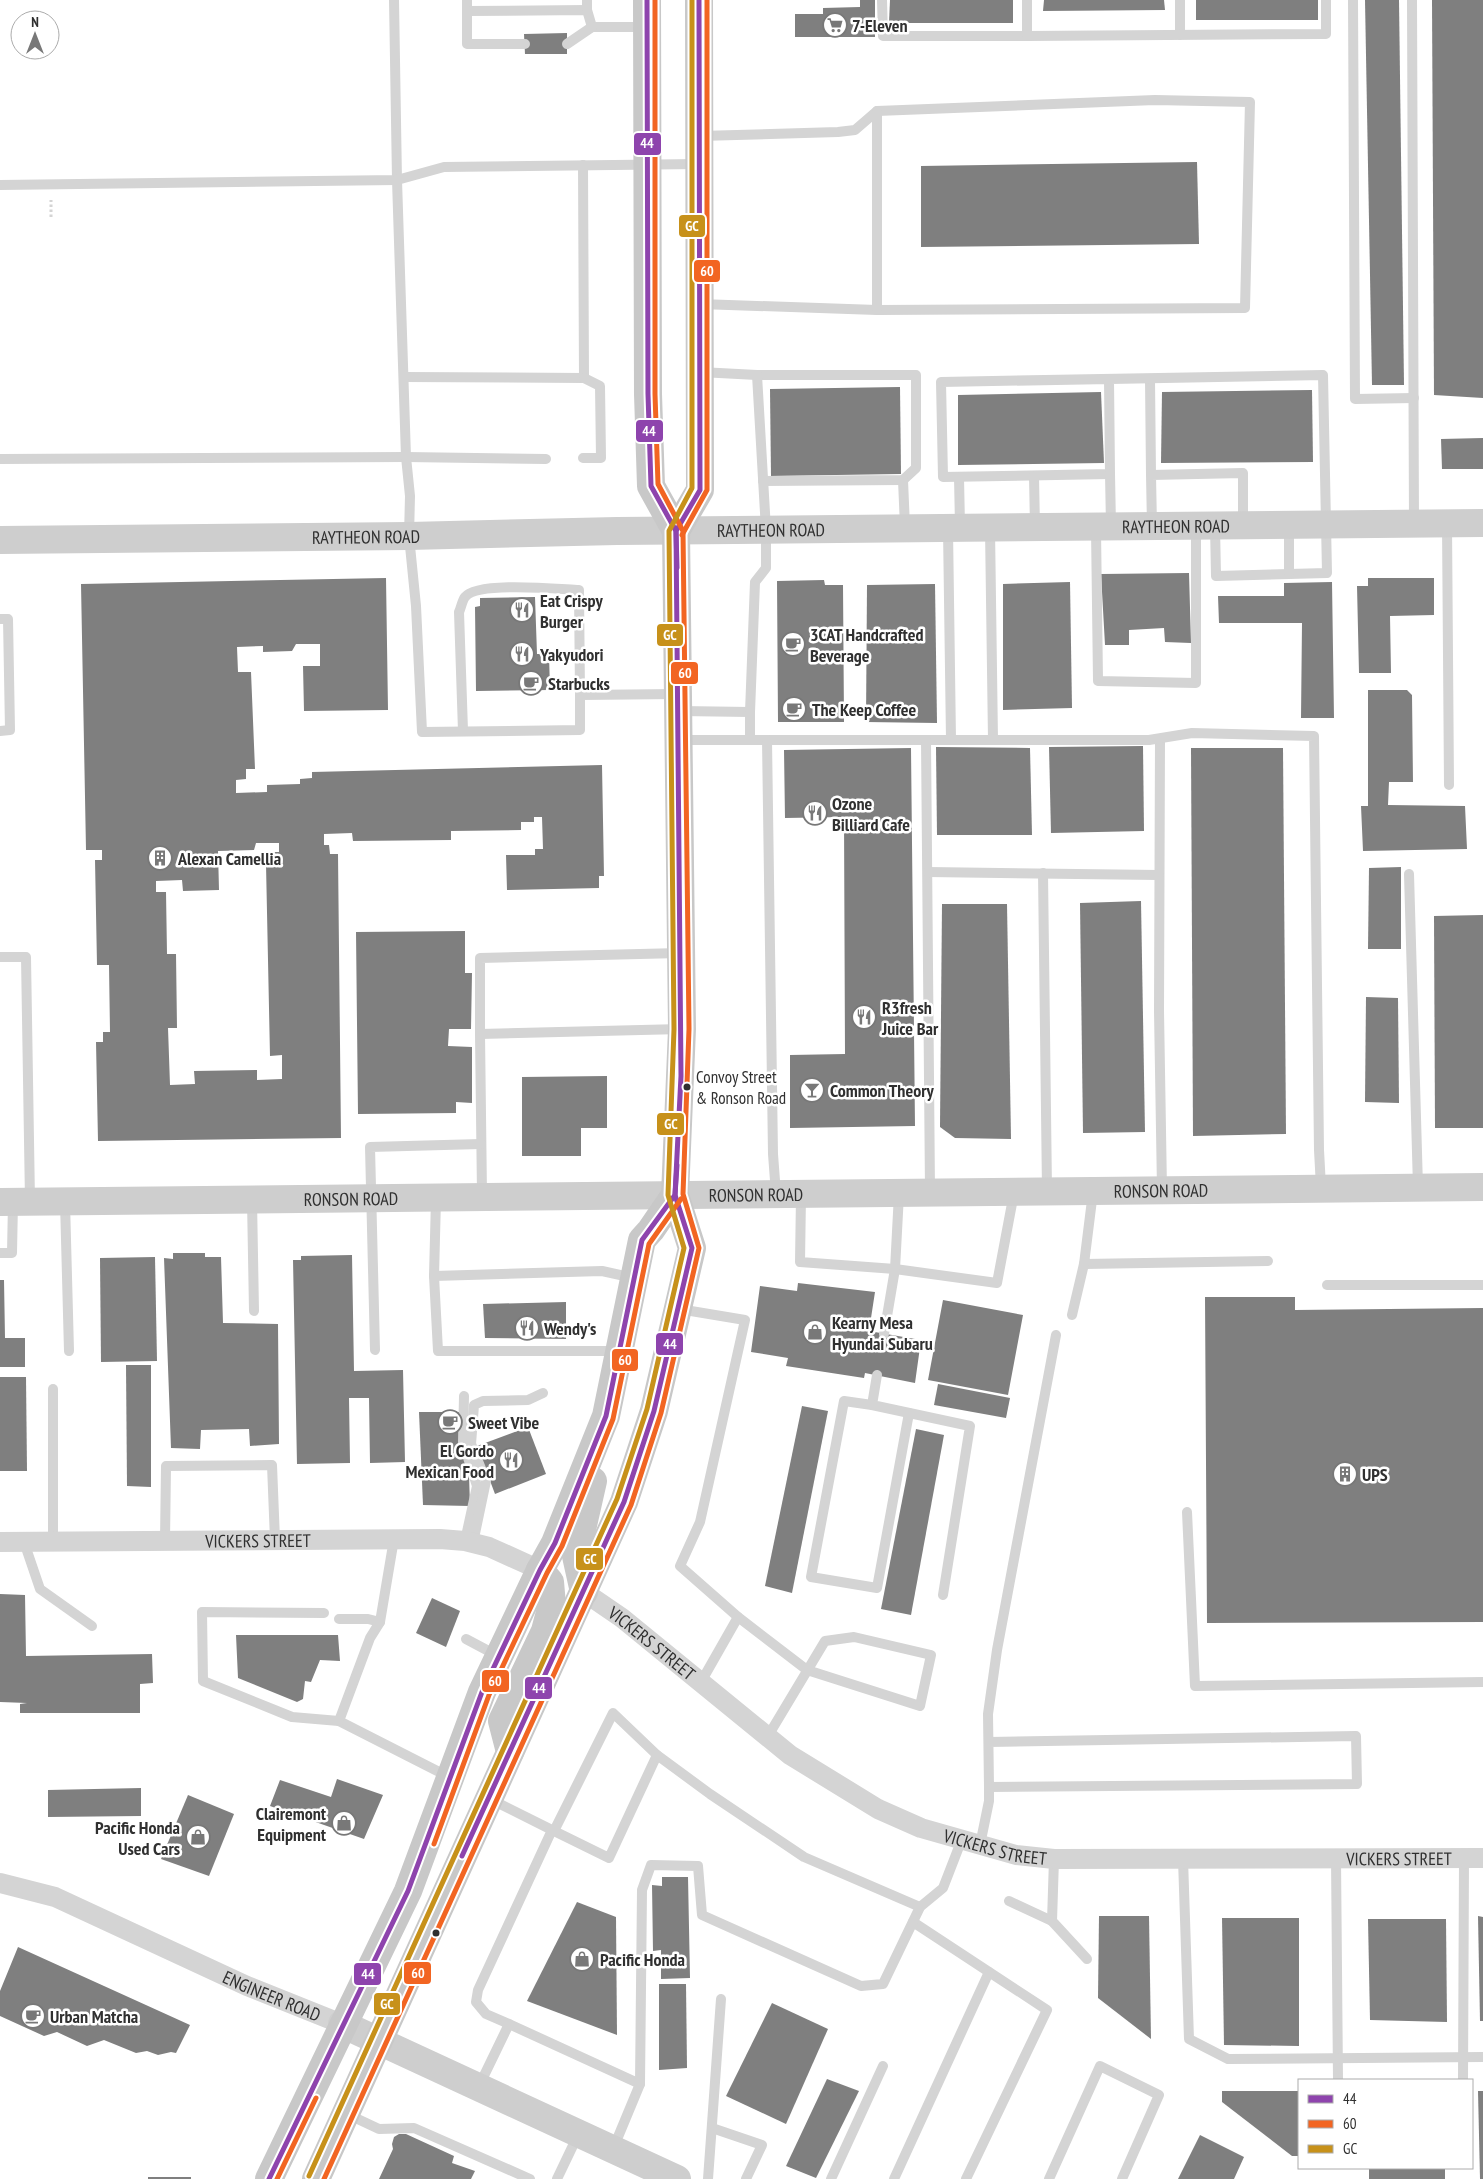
<svg xmlns="http://www.w3.org/2000/svg" width="1483" height="2179" viewBox="0 0 1483 2179" font-family="'PT Sans Narrow',sans-serif">
<style>
.building{fill:#7f7f7f;fill-rule:evenodd}
.lines{fill:none;stroke-linecap:round;stroke-linejoin:round}
.path{stroke:#d4d4d4;stroke-width:3;stroke-dasharray:2.5 2.5;stroke-linecap:butt}
.lane{stroke:#d4d4d4;stroke-width:10}
.street{stroke:#d4d4d4;stroke-width:20}
.secondary{stroke:#cecece;stroke-width:28}
.primary{stroke:#c8c8c8;stroke-width:28}
.bus-1-casing{stroke:#fff;stroke-width:9}
.bus-2-casing{stroke:#fff;stroke-width:9}
.bus-3-casing{stroke:#fff;stroke-width:9}
.bus-1{stroke:#8e44ad;stroke-width:5}
.bus-2{stroke:#f26522;stroke-width:5}
.bus-3{stroke:#c7911a;stroke-width:5}
.bus-dot{fill:#303030;stroke:#fff;stroke-width:2}
.labels{text-anchor:middle;dominant-baseline:central;stroke-width:5;stroke-linejoin:round;paint-order:stroke}
.bus-label{font-size:17px;fill:#303030;stroke:#fff;text-anchor:start}
.poi-label{font-size:18px;font-weight:bold;fill:#303030;stroke:#fff;text-anchor:start}
.street-label{font-size:18px;fill:#303030;stroke:#fff}
.line-badge{stroke:#fff;stroke-width:2}
.badge-label{font-size:14px;text-anchor:middle;font-weight:bold;fill:#fff}
</style>
<rect width="100%" height="100%" fill="#fff"/>
<g class="building">
<path d="M860,0H875V37H795V14H823V8L860,7Z"/>
<path d="M890,0H1013V23H889Z"/>
<path d="M1044,0H1164L1165,10L1043,11Z"/>
<rect x="1196" y="0" width="122" height="20"/>
<path d="M1365,0H1399L1404,385H1372Z"/>
<path d="M1432,0H1483V398L1434,395Z"/>
<path d="M567,33V54H525L524,34Z"/>
<path d="M1197,162L1199,244L921,247V166Z"/>
<path d="M900,387L901,474L771,476L770,389Z"/>
<path d="M1312,390L1313,462L1161,463L1162,392Z"/>
<path d="M1101,392L1104,463L958,465V395Z"/>
<path d="M1483,438V469H1442L1441,439Z"/>
<path d="M1189,573L1191,643L1165,642L1164,628L1129,630V645H1105L1101,574Z"/>
<path d="M386,578L388,710L304,711L303,666H320V644H296L292,651L263,652V646L237,647L238,672H251L255,769H246V779L236,780V793L267,792V785L300,784V779L312,778V772L602,765L604,876H599V888L507,890L506,855H535V849H543L542,817H534V822H521V830L451,831V840L353,841L352,833L324,834V845H329L330,854H338L341,1138L98,1141L96,1042H103V1032H110L109,965H97L95,860H102V850H86L81,584ZM256,843H279V852H272L273,864H266L270,1056L282,1055V1079L257,1080V1070L194,1071L195,1084L170,1085L168,1028H177L176,954H167L166,892H156V881L182,880L183,891L219,890L218,851L254,850Z"/>
<path d="M1368,578H1434V615L1390,616L1391,673H1359L1357,586H1368Z"/>
<path d="M824,580L825,585H843L844,722H778L777,581Z"/>
<path d="M1070,582L1072,708L1003,710V584Z"/>
<path d="M1332,582L1334,718H1301L1302,623H1219L1218,596H1284V583Z"/>
<path d="M935,584L937,723L866,722L867,585Z"/>
<path d="M535,597L537,654H549L550,690L476,691L475,607L480,606V598Z"/>
<path d="M1368,690H1407L1412,695L1413,782H1389L1388,805L1465,806L1467,849L1363,851L1361,806H1368Z"/>
<path d="M1143,746L1144,831L1051,833L1049,747Z"/>
<path d="M936,747L1030,748L1032,835H937Z"/>
<path d="M911,748L915,1126L790,1128V1055L845,1054L844,817L785,818L784,750Z"/>
<path d="M1191,748H1283L1286,1134L1193,1136Z"/>
<path d="M1401,867V949H1368L1369,868Z"/>
<path d="M1141,901L1145,1132L1083,1133L1080,903Z"/>
<path d="M942,904H1007L1011,1139L955,1138L940,1127Z"/>
<path d="M1483,915V1128H1435L1434,916Z"/>
<path d="M465,931V973H472L471,1029H449L448,1046L472,1047V1103L456,1102V1113L358,1114L356,932Z"/>
<path d="M1366,997L1398,998L1399,1103L1365,1102Z"/>
<path d="M607,1076V1128H581V1156H522V1077Z"/>
<path d="M173,1253H205V1257H221L223,1323L278,1324L279,1444L250,1446L249,1429L201,1430L200,1449L171,1448L164,1258L173,1259Z"/>
<path d="M352,1255L354,1371L403,1370L405,1462L370,1463L369,1398H349L350,1463L297,1464L293,1260H301V1256Z"/>
<path d="M155,1257L157,1361L101,1362L100,1258Z"/>
<path d="M0,1280H4L5,1338H25V1367H0Z"/>
<path d="M798,1283L875,1292L869,1331L921,1340L915,1383L865,1373L864,1378L786,1366L788,1358L751,1352L760,1286L797,1291Z"/>
<path d="M1205,1297H1295V1310L1483,1308V1622L1207,1623Z"/>
<path d="M943,1300L1023,1315L1008,1395L928,1380Z"/>
<path d="M566,1302V1339L485,1338L483,1304Z"/>
<path d="M126,1365H151V1487L127,1486Z"/>
<path d="M0,1377H26L27,1471H0Z"/>
<path d="M938,1384L1010,1398L1006,1418L934,1405Z"/>
<path d="M802,1406L828,1411L792,1593L765,1586Z"/>
<path d="M419,1412H459L469,1475L470,1506L423,1505Z"/>
<path d="M528,1427L546,1474L495,1494L477,1446Z"/>
<path d="M916,1429L944,1435L911,1615L881,1609Z"/>
<path d="M0,1594L25,1595L26,1656L152,1654L153,1683L140,1684V1713H20V1704L27,1703L0,1702Z"/>
<path d="M432,1598L460,1611L446,1647L416,1633Z"/>
<path d="M236,1635H338L340,1661L320,1660L311,1682L305,1681L303,1699L297,1702L238,1678Z"/>
<path d="M337,1779L383,1795L364,1839L270,1806L280,1780L331,1797Z"/>
<path d="M141,1788V1816L48,1817V1790Z"/>
<path d="M188,1795L234,1814L209,1876L161,1859Z"/>
<path d="M662,1877H688L690,1978L661,1979V1950L653,1951L652,1885L662,1886Z"/>
<path d="M577,1902L616,1917L617,2035L527,2001Z"/>
<path d="M1099,1916H1149L1151,2039L1098,1998Z"/>
<path d="M1478,1916L1483,1917V2021H1480Z"/>
<path d="M1222,1918H1299V2046L1224,2045Z"/>
<path d="M1368,1919H1446L1447,2022L1370,2020Z"/>
<path d="M18,1947L190,2025L176,2053L171,2052L158,2055L147,2051L136,2053L104,2040L87,2046L57,2032L44,2036L0,2016V1991Z"/>
<path d="M659,1984H686L687,2068L659,2070Z"/>
<path d="M772,2003L828,2029L786,2124L726,2096Z"/>
<path d="M827,2079L859,2091L816,2178L786,2166Z"/>
<path d="M1222,2091H1299V2156H1292L1222,2102Z"/>
<path d="M1478,2091H1483V2179H1480Z"/>
<path d="M399,2134H406L454,2156L452,2163L475,2171L471,2179H379L393,2149L392,2144L394,2137Z"/>
<path d="M1200,2135L1244,2157L1234,2179H1178Z"/>
<rect x="1369" y="2168" width="76" height="11"/>
<rect x="148" y="2177" width="43" height="2"/>
</g>
<g class="lines">
<path class="path" d="M51,217V200"/>
<g class="lane">
<path d="M467,0V11L587,10L592,27H645"/>
<path d="M587,0V10"/>
<path d="M882,0L883,36H1027V0"/>
<path d="M1180,0V35"/>
<path d="M1353,0L1355,399L1414,398"/>
<path d="M1412,0L1414,523"/>
<path d="M467,11V44H525"/>
<path d="M1027,36L1326,34V0"/>
<path d="M567,44L592,27"/>
<path d="M700,136L838,132L855,130L877,111L1155,100L1250,102L1245,308L877,310L700,304"/>
<path d="M0,185L397,180L394,0"/>
<path d="M877,310V111"/>
<path d="M700,372L757,375H916V468L903,480L763,481"/>
<path d="M404,377L584,378L583,165"/>
<path d="M1150,379L1151,475"/>
<path d="M1109,380L1110,474L943,477L941,382L1323,375L1327,573L1216,576L1215,526"/>
<path d="M583,458H601L600,386L584,378"/>
<path d="M0,459L406,457L546,459"/>
<path d="M1110,474L1111,526"/>
<path d="M1034,476L1035,527"/>
<path d="M959,477L960,526"/>
<path d="M903,480L905,527"/>
<path d="M1447,524L1449,785"/>
<path d="M1289,525V574"/>
<path d="M1152,526L1151,475L1243,473V524"/>
<path d="M948,529L951,740"/>
<path d="M990,529L993,740"/>
<path d="M1096,529L1098,681L1196,683V527"/>
<path d="M0,619H8L10,730L0,731"/>
<path d="M677,694L580,695V730L422,732L416,606L409,536L410,496L406,457L397,180L444,167L698,164"/>
<path d="M680,711L750,712L755,582L766,568V530L757,375"/>
<path d="M750,712V740"/>
<path d="M463,731L459,612C461,608 462,601 465,597C477,581 557,589 579,590L580,695"/>
<path d="M1160,739L1159,1011L1162,1189"/>
<path d="M681,740H1149L1192,733L1314,736L1319,1150L1321,1187"/>
<path d="M767,740L773,1154L776,1194"/>
<path d="M926,740L930,1191"/>
<path d="M928,872L1159,875"/>
<path d="M1043,873L1047,1190"/>
<path d="M1409,874L1418,1187"/>
<path d="M680,953L480,958V1034L682,1029"/>
<path d="M0,957H26L30,1201"/>
<path d="M480,1034L482,1195"/>
<path d="M1093,1192L1084,1264L1268,1261"/>
<path d="M801,1196L800,1262L895,1269L997,1283L1014,1193"/>
<path d="M436,1199L434,1276L438,1351H618"/>
<path d="M252,1200L254,1311"/>
<path d="M65,1202L69,1351"/>
<path d="M0,1253H12L13,1202"/>
<path d="M434,1276L602,1271L634,1278"/>
<path d="M1327,1285H1483"/>
<path d="M679,1309L745,1320L700,1522L680,1566L738,1617L807,1670L920,1706L931,1655L854,1637L825,1641L768,1736"/>
<path d="M1072,1315L1084,1264"/>
<path d="M884,1334L895,1269L899,1194"/>
<path d="M375,1350L370,1147L481,1144"/>
<path d="M877,1375L872,1405L970,1426L943,1595"/>
<path d="M464,1396L463,1442L477,1486L465,1541"/>
<path d="M872,1405L844,1401L811,1577L877,1588L909,1413"/>
<path d="M1187,1512L1195,1686L1483,1682"/>
<path d="M394,1539L380,1622L370,1638L339,1721L449,1777"/>
<path d="M53,1541V1389"/>
<path d="M165,1541L166,1466L272,1465L275,1540"/>
<path d="M24,1542L40,1589L92,1626"/>
<path d="M473,1543L486,1481L471,1444L474,1405L483,1401L528,1400L543,1393"/>
<path d="M324,1613L202,1612L203,1681L292,1717L339,1721"/>
<path d="M339,1619H368L380,1622"/>
<path d="M466,1639L498,1656"/>
<path d="M701,1682L738,1617"/>
<path d="M989,1742L1356,1736L1357,1784L989,1787L988,1714L997,1650L1056,1335"/>
<path d="M552,1830L609,1858L657,1755"/>
<path d="M554,1831L613,1713L657,1755L710,1794L804,1857L920,1907"/>
<path d="M980,1845L989,1801V1787"/>
<path d="M1336,1858L1338,2080"/>
<path d="M1054,1859L1052,1921L1087,1959"/>
<path d="M1183,1859L1189,2039L1228,2059L1483,2057"/>
<path d="M1009,1901L1052,1921"/>
<path d="M913,1922L1047,2010L966,2179"/>
<path d="M509,2024L640,2084"/>
<path d="M1463,2080L1464,1858"/>
<path d="M479,2086L509,2024L486,2014L476,2002L478,1990L552,1830L490,1799"/>
<path d="M347,2114L379,2129L414,2128L530,2179"/>
<path d="M712,2128L762,2145L746,2179"/>
<path d="M613,2149L640,2084L642,1890L651,1865L698,1866L702,1915L861,1986L883,1984L920,1907L943,1888L962,1839"/>
<path d="M557,2179L578,2135"/>
<path d="M708,2179L721,1999"/>
<path d="M831,2179L883,2066"/>
<path d="M894,2179L989,1972"/>
<path d="M1049,2179L1100,2066L1159,2095L1122,2179"/>
</g>
<g class="street">
<path id="s1" d="M0,1542L440,1539L465,1541L489,1547L540,1570"/>
<path id="s2" d="M584,1592L622,1618L790,1755L878,1809L921,1828L1016,1855L1054,1859L1483,1858"/>
<path id="s3" d="M0,1883L55,1897L247,1986L342,2024"/>
</g>
<g class="secondary">
<path id="s4" d="M0,540L409,536L617,531L1483,523"/>
<path id="s5" d="M0,1202L1483,1187"/>
<path d="M342,2024L677,2179"/>
</g>
<g class="primary">
<path d="M676,531L700,490L699,0"/>
<path d="M584,1592L576,1556L593,1481"/>
<path d="M510,1752L502,1721L545,1631L552,1605L550,1582L540,1570"/>
<path d="M269,2179L408,1891L482,1692L540,1570L555,1543L606,1416L642,1240L651,1230L675,1195"/>
<path d="M316,2179L624,1502L654,1411L692,1248L675,1195L682,1029L676,531L651,486L648,394L647,0"/>
</g>
<g class="bus-1-casing">
<g id="bus-1">
<path d="M647,0L648,394L651,486L676,531L677,568"/>
<path d="M462,1856L624,1502L654,1411L692,1248L675,1195L677,1165"/>
<path d="M269,2179L408,1891L482,1692L540,1570L555,1543L606,1416L642,1240L675,1195L681,1076L676,531L700,490L699,0"/>
</g>
</g>
<g class="bus-2-casing">
<g id="bus-2">
<path d="M682,535L707,490V0"/>
<path d="M434,1844L489,1695L547,1573L562,1546L613,1419L649,1244L681,1199"/>
<path d="M277,2179L316,2098"/>
<path d="M324,2179L631,1505L661,1413L699,1248L683,1194L689,1029L683,531L658,484L655,394V0"/>
</g>
</g>
<g class="bus-3-casing">
<path id="bus-3" d="M309,2176L617,1499L647,1409L684,1248L668,1195L674,1029L669,531L692,488V0"/>
</g>
<use href="#bus-1" class="bus-1"/>
<use href="#bus-2" class="bus-2"/>
<use href="#bus-3" class="bus-3"/>
</g>
<defs>
<g id="supermarket-ring" transform="scale(1.25)"><circle r="9.5" fill="#fff" stroke="#787878" stroke-width="1.5"/><path d="M-6-5.5h2.5l.6 2H6L4.5 2H-2.5L-4.4-4H-6ZM-1.5 3.2a1.3 1.3 0 1 0 .1 0ZM3 3.2a1.3 1.3 0 1 0 .1 0Z" fill="#787878"/></g>
<g id="restaurant-ring" transform="scale(1.25)"><circle r="9.5" fill="#fff" stroke="#787878" stroke-width="1.5"/><path d="M-5-6h1v4h1v-4h1v4h1v-4h1v5L-1.5 .5V6h-2V.5L-5-1ZM5-6V6H3V1.5H1.5Q1.5-4 5-6Z" fill="#787878"/></g>
<g id="cafe-ring" transform="scale(1.25)"><circle r="9.5" fill="#fff" stroke="#787878" stroke-width="1.5"/><path d="M-5.5-4.5H6V0H3Q3 3.5 0 3.5H-2.5Q-5.5 3.5-5.5 0ZM3-3.2v2h1.7v-2ZM-6 4.5H4V6H-6Z" fill="#787878"/></g>
<g id="building-ring" transform="scale(1.25)"><circle r="9.5" fill="#fff" stroke="#787878" stroke-width="1.5"/><path d="M-4-6H4V6H1V3H-1V6H-4ZM-2.5-4.3h1.7v1.8h-1.7ZM.8-4.3h1.7v1.8H.8ZM-2.5-1h1.7V.8h-1.7ZM.8-1h1.7V.8H.8Z" fill="#787878"/></g>
<g id="bar-ring" transform="scale(1.25)"><circle r="9.5" fill="#fff" stroke="#787878" stroke-width="1.5"/><path d="M-6-5H6L.8 .8V4.5H3.5V6h-7V4.5H-.8V.8Z" fill="#787878"/></g>
<g id="shop-ring" transform="scale(1.25)"><circle r="9.5" fill="#fff" stroke="#787878" stroke-width="1.5"/><path d="M-5-2.5h2.3a2.7 3.5 0 0 1 5.4 0H5L5.5 6h-11ZM-1.5-2.5h3a1.5 2.3 0 0 0-3 0Z" fill="#787878"/></g>
</defs>
<g fill-rule="evenodd">
<use href="#supermarket-ring" x="835" y="25"/>
<use href="#restaurant-ring" x="522" y="610"/>
<use href="#cafe-ring" x="793" y="644"/>
<use href="#restaurant-ring" x="522" y="654"/>
<use href="#cafe-ring" x="531" y="683"/>
<use href="#cafe-ring" x="794" y="709"/>
<use href="#restaurant-ring" x="815" y="813"/>
<use href="#building-ring" x="160" y="858"/>
<use href="#restaurant-ring" x="864" y="1017"/>
<use href="#bar-ring" x="812" y="1090"/>
<use href="#restaurant-ring" x="527" y="1328"/>
<use href="#shop-ring" x="815" y="1332"/>
<use href="#cafe-ring" x="450" y="1422"/>
<use href="#restaurant-ring" x="511" y="1460"/>
<use href="#building-ring" x="1345" y="1474"/>
<use href="#shop-ring" x="344" y="1823"/>
<use href="#shop-ring" x="198" y="1837"/>
<use href="#shop-ring" x="582" y="1959"/>
<use href="#cafe-ring" x="33" y="2016"/>
</g>
<g class="bus-dot">
<circle cx="687" cy="1087" r="4.5"/>
<circle cx="436" cy="1933" r="4.5"/>
</g>
<g class="labels">
<g class="bus-label">
<text x="696" y="1077">Convoy Street<tspan x="696" dy="21">&amp; Ronson Road</tspan></text>
</g>
<g class="poi-label">
<text x="852" y="25">7-Eleven</text>
<text x="540" y="600">Eat Crispy<tspan x="540" dy="21">Burger</tspan></text>
<text x="810" y="634">3CAT Handcrafted<tspan x="810" dy="21">Beverage</tspan></text>
<text x="540" y="654">Yakyudori</text>
<text x="548" y="683">Starbucks</text>
<text x="812" y="709">The Keep Coffee</text>
<text x="832" y="803">Ozone<tspan x="832" dy="21">Billiard Cafe</tspan></text>
<text x="178" y="858">Alexan Camellia</text>
<text x="882" y="1007">R3fresh<tspan x="882" dy="21">Juice Bar</tspan></text>
<text x="830" y="1090">Common Theory</text>
<text x="832" y="1322">Kearny Mesa<tspan x="832" dy="21">Hyundai Subaru</tspan></text>
<text x="544" y="1328">Wendy's</text>
<text x="468" y="1422">Sweet Vibe</text>
<text x="494" y="1450" text-anchor="end">El Gordo<tspan x="494" dy="21">Mexican Food</tspan></text>
<text x="1362" y="1474">UPS</text>
<text x="326" y="1813" text-anchor="end">Clairemont<tspan x="326" dy="21">Equipment</tspan></text>
<text x="180" y="1827" text-anchor="end">Pacific Honda<tspan x="180" dy="21">Used Cars</tspan></text>
<text x="600" y="1959">Pacific Honda</text>
<text x="50" y="2016">Urban Matcha</text>
</g>
<g class="street-label">
<text stroke="none"><textPath href="#s4" startOffset="1176">RAYTHEON ROAD</textPath></text>
<text stroke="none"><textPath href="#s4" startOffset="771">RAYTHEON ROAD</textPath></text>
<text stroke="none"><textPath href="#s4" startOffset="366">RAYTHEON ROAD</textPath></text>
<text stroke="none"><textPath href="#s5" startOffset="1161">RONSON ROAD</textPath></text>
<text stroke="none"><textPath href="#s5" startOffset="756">RONSON ROAD</textPath></text>
<text stroke="none"><textPath href="#s5" startOffset="351">RONSON ROAD</textPath></text>
<text stroke="none"><textPath href="#s1" startOffset="258">VICKERS STREET</textPath></text>
<text stroke="none"><textPath href="#s2" startOffset="85">VICKERS STREET</textPath></text>
<text stroke="none"><textPath href="#s2" startOffset="490">VICKERS STREET</textPath></text>
<text stroke="none"><textPath href="#s2" startOffset="895">VICKERS STREET</textPath></text>
<text stroke="none"><textPath href="#s3" startOffset="295">ENGINEER ROAD</textPath></text>
</g>
</g>
<g class="line-badge">
<rect x="633" y="132" width="29" height="24" rx="5" fill="#8e44ad"/>
<rect x="678" y="214" width="28" height="24" rx="5" fill="#c7911a"/>
<rect x="693" y="259" width="28" height="24" rx="5" fill="#f26522"/>
<rect x="635" y="419" width="29" height="24" rx="5" fill="#8e44ad"/>
<rect x="656" y="623" width="28" height="24" rx="5" fill="#c7911a"/>
<rect x="670" y="661" width="29" height="24" rx="5" fill="#f26522"/>
<rect x="656" y="1112" width="29" height="24" rx="5" fill="#c7911a"/>
<rect x="655" y="1332" width="29" height="24" rx="5" fill="#8e44ad"/>
<rect x="611" y="1348" width="28" height="24" rx="5" fill="#f26522"/>
<rect x="575" y="1547" width="29" height="24" rx="5" fill="#c7911a"/>
<rect x="481" y="1669" width="29" height="24" rx="5" fill="#f26522"/>
<rect x="524" y="1676" width="29" height="24" rx="5" fill="#8e44ad"/>
<rect x="403" y="1961" width="29" height="24" rx="5" fill="#f26522"/>
<rect x="353" y="1962" width="29" height="24" rx="5" fill="#8e44ad"/>
<rect x="373" y="1992" width="28" height="24" rx="5" fill="#c7911a"/>
</g>
<g class="badge-label">
<text x="647" y="148">44</text>
<text x="692" y="231">GC</text>
<text x="707" y="276">60</text>
<text x="649" y="436">44</text>
<text x="670" y="640">GC</text>
<text x="685" y="678">60</text>
<text x="671" y="1129">GC</text>
<text x="670" y="1349">44</text>
<text x="625" y="1365">60</text>
<text x="590" y="1564">GC</text>
<text x="495" y="1686">60</text>
<text x="539" y="1693">44</text>
<text x="418" y="1978">60</text>
<text x="368" y="1979">44</text>
<text x="387" y="2009">GC</text>
</g>
<rect x="1298" y="2079" width="175" height="90" fill="#ffffff" stroke="#acacac"/>
<rect x="1308" y="2095" width="25" height="8" fill="#8e44ad" stroke="#acacac"/>
<text x="1343" y="2104" font-size="15" fill="#303030">44</text>
<rect x="1308" y="2120" width="25" height="8" fill="#f26522" stroke="#acacac"/>
<text x="1343" y="2129" font-size="15" fill="#303030">60</text>
<rect x="1308" y="2145" width="25" height="8" fill="#c7911a" stroke="#acacac"/>
<text x="1343" y="2154" font-size="15" fill="#303030">GC</text>
<g transform="translate(35 35)"><circle r="24" fill="#ffffff" stroke="#acacac"/>
<path d="M0-4L9 19L0 12L-9 19Z" fill="#787878"/>
<text y="-8" font-size="14" font-weight="bold" text-anchor="middle" fill="#303030">N</text>
</g>
</svg>
